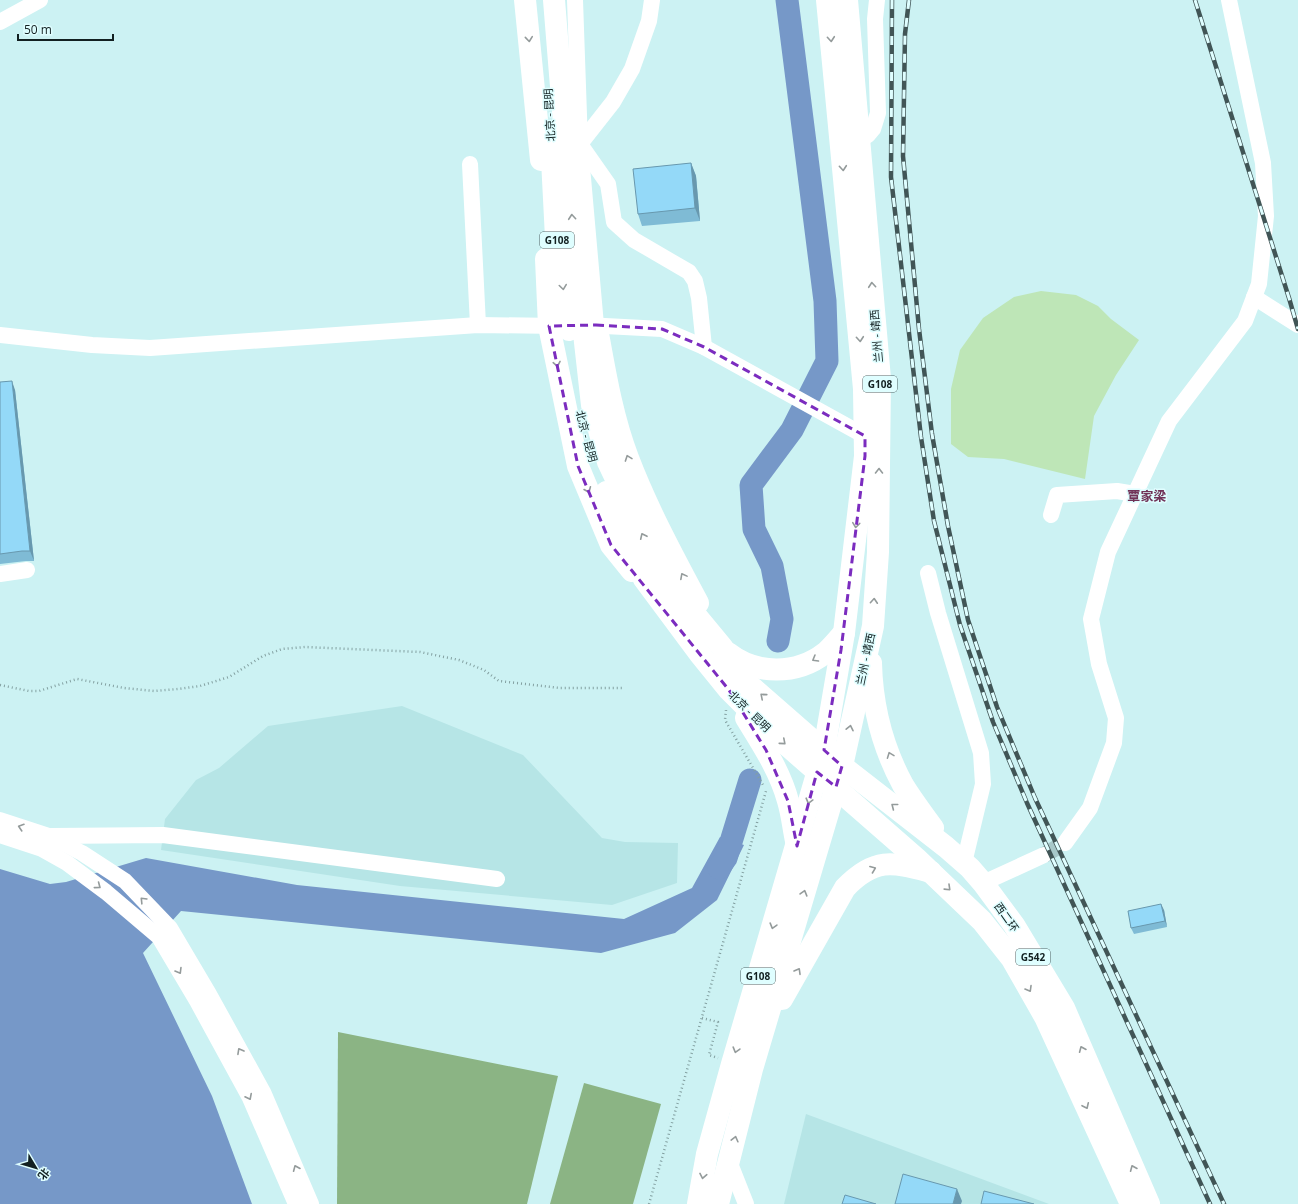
<svg xmlns="http://www.w3.org/2000/svg" width="1298" height="1204" viewBox="0 0 1298 1204" font-family="'Open Sans','Noto Sans SC',sans-serif">
<style>
.built{fill:#b6e5e6}
.green{fill:#bee6b7}
.forest{fill:#8bb484}
.water{fill:#7698c8}
.lines{fill:none;stroke-linecap:round;stroke-linejoin:round}
.river{stroke:#7698c8;stroke-width:23}
.minor-tunnel{stroke:#a7c8c9;stroke-width:16;stroke-dasharray:16 8;stroke-linecap:butt}
.path{stroke:#83a0a1;stroke-width:2.5;stroke-dasharray:1 3;stroke-linecap:butt}
.minor{stroke:#fff;stroke-width:16}
.highway{stroke:#fff;stroke-width:22}
.rail-casing{stroke:#415556;stroke-width:4.5}
.rail{stroke:#dffeff;stroke-width:3;stroke-dasharray:9;stroke-linecap:butt}
.wall{fill:#7fbbd5}
.shaded-wall{fill:#6898ae}
.building{fill:#94d9f8;stroke:#6898ae}
.oneway{stroke:#949b9b}
.marked{fill:none;stroke:#7b2cbf;stroke-width:3;stroke-dasharray:8 5;stroke-linejoin:round}
.labels{text-anchor:middle;dominant-baseline:central;stroke-width:3;stroke-linejoin:round;paint-order:stroke}
.shield{fill:#dffeff;stroke:#506364;stroke-width:1}
.shield-label{font-size:10px;font-weight:bold;fill:#122021}
.street-label{font-size:11px;fill:#122021;stroke:#dffeff}
.quarter-label{font-size:13px;font-weight:bold;fill:#713358;stroke:#dffeff}
</style>
<rect width="100%" height="100%" fill="#ccf2f3"/>
<g class="built">
<path d="M402,706L523,755L602,838L625,842L678,843L677,883L612,905L400,886L161,850L165,819L196,780L219,768L268,726Z"/>
<path d="M806,1114L1049,1204H784Z"/>
</g>
<path class="green" d="M1041,291L1076,295L1098,306L1111,319L1139,340L1116,375L1094,416L1085,479L1004,459L968,457L951,444V389L960,350L983,318L1014,297Z"/>
<g class="forest">
<path d="M338,1032L558,1076L527,1204H337Z"/>
<path d="M584,1083L661,1104L633,1204H550Z"/>
</g>
<path class="water" d="M720,837L744,845L717,900L675,933L601,953L181,911L143,953L212,1096L252,1204H0V869L50,884L66,882L146,858L297,885L624,919L692,888Z"/>
<g class="lines">
<g class="river">
<path d="M778,641L782,619L772,566L754,529L751,485L792,430L827,361L825,301L787,0"/>
<path d="M719,868L726,858L750,780"/>
</g>
<path class="minor-tunnel" d="M1044,855L1065,843"/>
<g class="path">
<path d="M0,685L29,691H39L77,679L124,688L154,691L178,689L200,686L229,677L263,656L282,649L305,647L420,652L459,660L484,670L499,681L560,688H622"/>
<path d="M726,710L725,720L763,785"/>
<path d="M702,1018L718,1022L709,1055L718,1058"/>
<path d="M649,1204L766,791"/>
</g>
<g class="minor">
<path d="M575,0L580,144L596,325"/>
<path d="M652,0L649,21L632,69L613,102L580,144L608,184L614,222L634,240L689,272L695,281L699,298L704,347"/>
<path d="M0,22L40,0"/>
<path d="M859,140L868,135L873,129L878,113L875,19L877,0"/>
<path d="M470,164L478,325"/>
<path d="M1254,297L1298,325"/>
<path d="M586,325L662,329L704,347L865,436"/>
<path d="M0,335L92,345L150,348L478,325L559,326"/>
<path d="M1051,515L1057,495L1117,491L1135,494"/>
<path d="M928,573L938,613L981,753L983,784L964,863"/>
<path d="M0,574L27,570"/>
<path d="M0,820L49,836L82,853L125,881L170,928L209,994L263,1092L311,1204"/>
<path d="M0,835L42,849L67,863L106,892L159,937L197,1001L250,1098L296,1204"/>
<path d="M52,836L163,835L497,879"/>
<path d="M1065,843L1090,808L1114,743L1116,718L1099,664L1091,619L1108,552L1169,421L1245,321L1259,284L1266,216L1263,163L1229,0"/>
<path d="M983,883L1044,855"/>
<path d="M729,1161L746,1204"/>
</g>
<g class="highway">
<path d="M525,0L541,160"/>
<path d="M554,0L573,235L592,405L608,462L660,572L722,647L746,682L842,766L946,847L970,868L983,883L1014,925L1064,1008L1149,1204"/>
<path d="M551,140L556,238L569,330"/>
<path d="M546,259L549,326L578,466L611,545L632,571"/>
<path d="M597,328C605,372 612,416 628,458C647,508 673,556 698,603"/>
<path d="M606,492L644,579L699,653L729,690L766,727L916,858L982,921L1012,959L1045,1017L1131,1204"/>
<path d="M728,653C756,675 797,675 825,653C832,647 838,639 844,633"/>
<path d="M871,663C872,705 883,748 903,785C912,800 923,814 933,828"/>
<path d="M746,718C762,744 780,771 788,801C792,814 793,827 796,841"/>
<path d="M782,999L845,888C875,857 892,862 931,872"/>
<path d="M698,1204L707,1154L732,1064L824,750L844,633L865,456L864,389L827,0"/>
<path d="M718,1204L752,1069L842,766L873,626L878,552L880,379L847,0"/>
</g>
<g class="rail-casing">
<g id="rail">
<path d="M892,0L891,177L921,437L934,521L960,625L993,722L1027,803L1210,1204"/>
<path d="M909,0L905,34L903,156L919,329L932,434L948,526L968,620L997,707L1035,798L1224,1204"/>
<path d="M1195,0L1289,298L1298,329"/>
</g>
</g>
<use href="#rail" class="rail"/>
</g>
<g class="wall">
<path d="M691,163L696,176L700,221L642,226L638,214Z"/>
<path d="M0,382L15,390L34,561H26L0,564Z"/>
<path d="M1164,910L1167,927L1134,934L1131,928Z"/>
</g>
<g class="shaded-wall">
<path d="M691,163L696,176L700,221L695,208Z"/>
<path d="M12,381L15,390L34,561L30,551Z"/>
<path d="M1161,904L1164,910L1167,927L1165,921Z"/>
<path d="M957,1189L962,1201L961,1204H953Z"/>
</g>
<g class="building">
<path d="M691,163L695,208L638,214L633,169Z"/>
<path d="M12,381L30,551H22L0,554V382Z"/>
<path d="M1161,904L1165,921L1131,928L1128,911Z"/>
<path d="M903,1174L957,1189L953,1204H895Z"/>
<path d="M984,1191L1034,1204H981Z"/>
<path d="M845,1195L876,1204H842Z"/>
</g>
<defs><path id="oneway-chevron" d="M-2-3.5L2.5 0L-2 3.5" fill="none" stroke-width="1.6" stroke-linecap="round" stroke-linejoin="round"/></defs>
<g class="oneway">
<use href="#oneway-chevron" transform="translate(529 39) rotate(84)"/>
<use href="#oneway-chevron" transform="translate(831 39) rotate(85)"/>
<use href="#oneway-chevron" transform="translate(843 168) rotate(85)"/>
<use href="#oneway-chevron" transform="translate(572 217) rotate(-95)"/>
<use href="#oneway-chevron" transform="translate(872 285) rotate(-95)"/>
<use href="#oneway-chevron" transform="translate(563 287) rotate(82)"/>
<use href="#oneway-chevron" transform="translate(860 339) rotate(85)"/>
<use href="#oneway-chevron" transform="translate(557 364) rotate(79)"/>
<use href="#oneway-chevron" transform="translate(628 458) rotate(-110)"/>
<use href="#oneway-chevron" transform="translate(879 471) rotate(-90)"/>
<use href="#oneway-chevron" transform="translate(588 490) rotate(67)"/>
<use href="#oneway-chevron" transform="translate(856 525) rotate(97)"/>
<use href="#oneway-chevron" transform="translate(643 536) rotate(-115)"/>
<use href="#oneway-chevron" transform="translate(683 576) rotate(-118)"/>
<use href="#oneway-chevron" transform="translate(874 601) rotate(-86)"/>
<use href="#oneway-chevron" transform="translate(815 659) rotate(150)"/>
<use href="#oneway-chevron" transform="translate(763 696) rotate(-139)"/>
<use href="#oneway-chevron" transform="translate(850 728) rotate(-78)"/>
<use href="#oneway-chevron" transform="translate(783 742) rotate(41)"/>
<use href="#oneway-chevron" transform="translate(890 755) rotate(-111)"/>
<use href="#oneway-chevron" transform="translate(809 801) rotate(105)"/>
<use href="#oneway-chevron" transform="translate(894 806) rotate(-142)"/>
<use href="#oneway-chevron" transform="translate(21 827) rotate(-162)"/>
<use href="#oneway-chevron" transform="translate(873 869) rotate(-21)"/>
<use href="#oneway-chevron" transform="translate(98 886) rotate(37)"/>
<use href="#oneway-chevron" transform="translate(948 888) rotate(44)"/>
<use href="#oneway-chevron" transform="translate(804 893) rotate(-74)"/>
<use href="#oneway-chevron" transform="translate(143 900) rotate(-134)"/>
<use href="#oneway-chevron" transform="translate(773 926) rotate(106)"/>
<use href="#oneway-chevron" transform="translate(179 971) rotate(59)"/>
<use href="#oneway-chevron" transform="translate(798 971) rotate(-60)"/>
<use href="#oneway-chevron" transform="translate(1029 989) rotate(60)"/>
<use href="#oneway-chevron" transform="translate(1082 1049) rotate(-113)"/>
<use href="#oneway-chevron" transform="translate(736 1050) rotate(106)"/>
<use href="#oneway-chevron" transform="translate(240 1051) rotate(-119)"/>
<use href="#oneway-chevron" transform="translate(249 1097) rotate(63)"/>
<use href="#oneway-chevron" transform="translate(1086 1106) rotate(65)"/>
<use href="#oneway-chevron" transform="translate(735 1139) rotate(-76)"/>
<use href="#oneway-chevron" transform="translate(296 1168) rotate(-113)"/>
<use href="#oneway-chevron" transform="translate(1133 1168) rotate(-113)"/>
<use href="#oneway-chevron" transform="translate(703 1176) rotate(101)"/>
</g>
<path class="marked" d="M596,325L662,329L704,347L865,436V456L841,650L824,750L842,766L836,787L817,772L797,846L788,801L766,750L729,690L611,545L578,466L549,326Z"/>
<g class="labels">
<g class="shield">
<rect x="540" y="232" width="34" height="16" rx="3"/>
<rect x="863" y="376" width="34" height="16" rx="3"/>
<rect x="1016" y="949" width="34" height="16" rx="3"/>
<rect x="741" y="968" width="34" height="16" rx="3"/>
</g>
<g class="shield-label">
<text x="557" y="240">G108</text>
<text x="880" y="384">G108</text>
<text x="1033" y="957">G542</text>
<text x="758" y="976">G108</text>
</g>
<g class="street-label">
<text transform="translate(549 115) rotate(-93)">北京 - 昆明</text>
<text transform="translate(876 336) rotate(-95)">兰州 - 靖西</text>
<text transform="translate(587 436) rotate(75)">北京 - 昆明</text>
<text transform="translate(865 659) rotate(-78)">兰州 - 靖西</text>
<text transform="translate(750 711) rotate(44)">北京 - 昆明</text>
<text transform="translate(1007 917) rotate(55)">西二环</text>
</g>
<g class="quarter-label">
<text x="1147" y="496">覃家梁</text>
</g>
</g>
<g transform="translate(36 1168) rotate(128)" stroke="#dffeff" stroke-width="3" paint-order="stroke">
<path d="M0-3L7 15L0 10L-7 15Z" fill="#122021"/>
<text y="-6" font-size="11" font-weight="bold" text-anchor="middle" fill="#122021">北</text>
</g>
<path d="M18 34v6h95v-6" fill="none" stroke="#122021" stroke-width="2"/>
<text x="24" y="34" font-size="12" fill="#122021" stroke="#dffeff" stroke-width="3" paint-order="stroke">50 m</text>
</svg>
